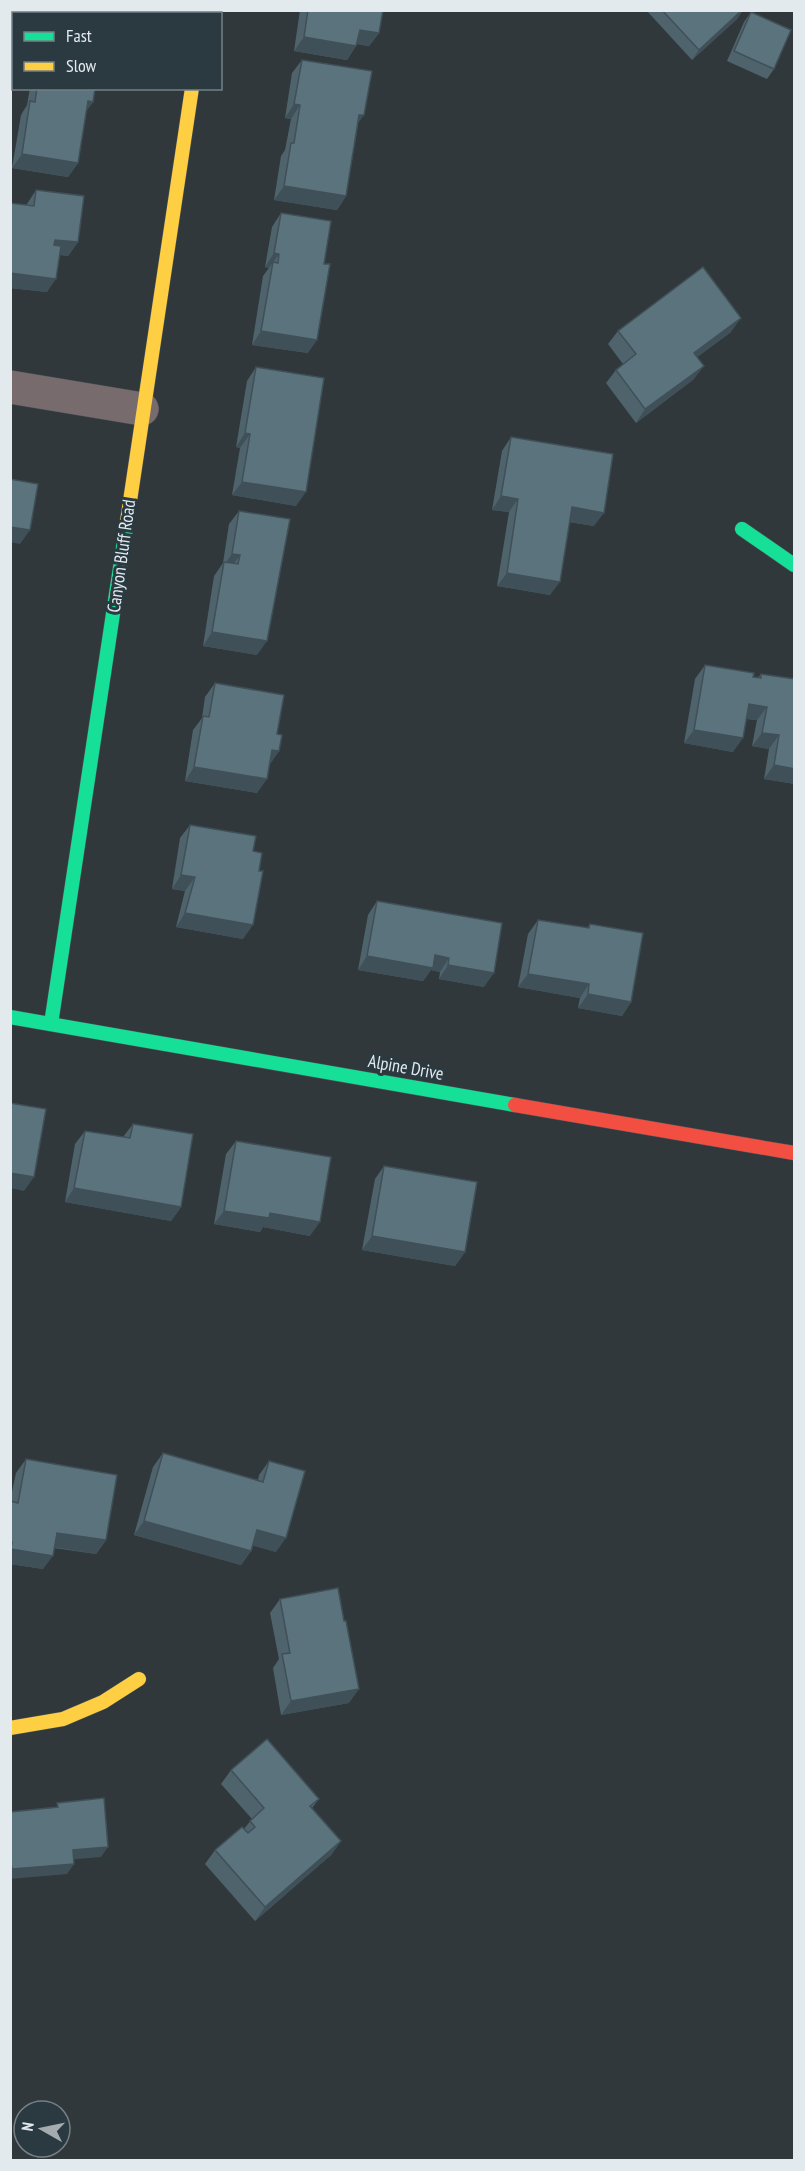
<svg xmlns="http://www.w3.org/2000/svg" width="805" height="2171" viewBox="0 0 805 2171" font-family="'PT Sans Narrow',sans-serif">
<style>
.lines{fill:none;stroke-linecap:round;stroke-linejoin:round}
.street-casing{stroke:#4d5457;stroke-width:34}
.fast-casing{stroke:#4d5457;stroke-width:15}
.slow-casing{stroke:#4d5457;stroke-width:15}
.jam-casing{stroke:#4d5457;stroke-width:15}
.street{stroke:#786b6d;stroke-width:33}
.fast{stroke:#16e098;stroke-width:14}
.slow{stroke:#ffcf43;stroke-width:14}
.jam{stroke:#f24e42;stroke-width:14}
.wall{fill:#4e636c}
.shaded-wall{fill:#405058}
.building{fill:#5b737d;stroke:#405058;stroke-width:1.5}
.labels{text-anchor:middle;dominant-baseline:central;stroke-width:6;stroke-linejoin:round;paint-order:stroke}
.street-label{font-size:18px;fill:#e2eaee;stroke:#2b3940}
</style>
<rect width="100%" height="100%" fill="#30383b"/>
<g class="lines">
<g class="street-casing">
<g id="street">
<path d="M202,14V10"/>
<path d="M10,387L142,409"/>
</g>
</g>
<g class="fast-casing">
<g id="fast">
<path d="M742,529L794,565"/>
<path d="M10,1017L515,1105"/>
<path d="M51,1024L127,521"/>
</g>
</g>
<g class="slow-casing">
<g id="slow">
<path d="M127,521L192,88"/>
<path d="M10,1728L63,1719L103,1702L139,1679"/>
</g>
</g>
<g class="jam-casing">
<path id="jam" d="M515,1105L794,1153"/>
</g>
<use href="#street" class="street"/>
<use href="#fast" class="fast"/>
<use href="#slow" class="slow"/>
<use href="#jam" class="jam"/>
</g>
<g class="wall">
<path d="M300,10H383L379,33L369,46L357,44L347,60L294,51Z"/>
<path d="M646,10H743L737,19L692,60Z"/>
<path d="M751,12L774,69L767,79L727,61L744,22Z"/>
<path d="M302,60L358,125L346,196L337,210L274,200L281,156L285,150L291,119L285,118L292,73Z"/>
<path d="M30,88H95L93,102L86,111L78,163L68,177L12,168L21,115L27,105Z"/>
<path d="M36,190L78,242L68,256L60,255L47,292L10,288V203L26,205L27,204Z"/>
<path d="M281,213L308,353L252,345L263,276L269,268L265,267L272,227Z"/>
<path d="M618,331L731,332L697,357L694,379L636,423L606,383L616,370L623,364L608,344Z"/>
<path d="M256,367L296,506L232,495L240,448L236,447L247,381Z"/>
<path d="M511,437L594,526L569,522L550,595L497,586L509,512L492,510L502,451Z"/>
<path d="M239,511L257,655L203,646L214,576L223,563L229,524Z"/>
<path d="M705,665L758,678L761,674L795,784L764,779L769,749L752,746L757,720L746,719L733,752L684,743L695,679Z"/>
<path d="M215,683L277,734L279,751L270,764L257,793L185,781L193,730L202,718L205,697Z"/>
<path d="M190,825L253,851L259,871L243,939L176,927L185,891L172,889L180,838Z"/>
<path d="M377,901L484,987L439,979L440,972L431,970L423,981L358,970L368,915Z"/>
<path d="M538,920L587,928L590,924L631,1002L622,1016L578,1008L580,998L518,987L528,934Z"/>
<path d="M133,1124L181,1207L171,1221L65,1202L75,1144L85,1131L123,1137Z"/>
<path d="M236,1141L310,1236L263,1227L260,1232L214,1224L226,1154Z"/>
<path d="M384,1166L465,1252L455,1266L362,1250L375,1179Z"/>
<path d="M163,1453L258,1480L259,1475L269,1461L276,1552L252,1545L251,1551L241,1565L134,1535L153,1467Z"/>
<path d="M26,1459L106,1540L96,1554L54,1548L43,1569L10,1564V1501L16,1473Z"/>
<path d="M280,1599L349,1703L281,1715L273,1668L279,1659L270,1613Z"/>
<path d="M231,1770L319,1799L312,1808L341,1841L331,1855L255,1921L205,1864L215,1850L244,1829L252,1819L221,1784Z"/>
</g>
<g class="shaded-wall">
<path d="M742,10L737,19L692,60L699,50Z"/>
<path d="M360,30L379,33L369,46L350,43Z"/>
<path d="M304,37L356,46L347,60L294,51Z"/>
<path d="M88,101L93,102L83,115Z"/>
<path d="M294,104L300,105L291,119L285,118Z"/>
<path d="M359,115H364L354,129Z"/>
<path d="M22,154L78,163L68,177L12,168Z"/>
<path d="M284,186L346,196L337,210L274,200Z"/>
<path d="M55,240L78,242L68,256L45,253Z"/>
<path d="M274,253L279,254L269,268L265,267Z"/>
<path d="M10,273L56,279L47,292L10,288Z"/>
<path d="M741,318L731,332L684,367L694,353Z"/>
<path d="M261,331L317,340L308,353L252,345Z"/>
<path d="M704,366L694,379L636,423L645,409Z"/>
<path d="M245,433L250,434L240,448L236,447Z"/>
<path d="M242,482L306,492L296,506L232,495Z"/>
<path d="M501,496L518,499L509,512L492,510Z"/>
<path d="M572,507L604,513L594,526L562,521Z"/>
<path d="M10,527L30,530L20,544L10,542Z"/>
<path d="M232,554L240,555L230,569L222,568Z"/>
<path d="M507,573L560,582L550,595L497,586Z"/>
<path d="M212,632L267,641L257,655L203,646Z"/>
<path d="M749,704L767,707L757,720L739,718Z"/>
<path d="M694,730L743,738L733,752L684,743Z"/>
<path d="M762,733L779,735L769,749L752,746Z"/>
<path d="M272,750L279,751L269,765Z"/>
<path d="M774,765L795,769V784L764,779Z"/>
<path d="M194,767L267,779L257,793L185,781Z"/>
<path d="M181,875L195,877L185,891L172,889Z"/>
<path d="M185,913L253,925L243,939L176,927Z"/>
<path d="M435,955L449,958L440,972L431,970L423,981L358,970L367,956Z"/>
<path d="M448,965L494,973L484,987L439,979Z"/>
<path d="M528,974L589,984L580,998L518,987Z"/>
<path d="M588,994L631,1002L622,1016L578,1008Z"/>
<path d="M10,1173L34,1177L24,1191L10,1188Z"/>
<path d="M74,1188L181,1207L171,1221L65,1202Z"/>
<path d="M224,1211L270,1213L320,1222L310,1236L263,1227L260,1232L214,1224Z"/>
<path d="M372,1236L465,1252L455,1266L362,1250Z"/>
<path d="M144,1521L251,1551L241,1565L134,1535Z"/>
<path d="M257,1530L286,1538L276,1552L247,1544Z"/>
<path d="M57,1533L106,1540L96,1554L47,1546Z"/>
<path d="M11,1549L53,1556L43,1569L10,1564Z"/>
<path d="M359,1689L349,1703L281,1715L291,1701Z"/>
<path d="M341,1841L331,1855L255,1921L265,1907Z"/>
<path d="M108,1847L101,1857L66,1860L73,1850Z"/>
<path d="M74,1864L67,1874L10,1879V1871L12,1869Z"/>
</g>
<g class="building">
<path d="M308,10H383L379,33L360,30L356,46L304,37Z"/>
<path d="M662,10H742L699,50Z"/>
<path d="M751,12L791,30L774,69L734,51Z"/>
<path d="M302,60L372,71L364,115H359L346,196L284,186L291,143H294L300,105L294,104Z"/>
<path d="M37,88H95L93,102L88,101L78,163L22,154L30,101L35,102Z"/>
<path d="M36,190L84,196L78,242L55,240L54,245L61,246L56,279L10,273V203L34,206Z"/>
<path d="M281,213L331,221L324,264H330L317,340L261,331L273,262L278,263L279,254L274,253Z"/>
<path d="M703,267L741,318L694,353L704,366L645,409L616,370L636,354L618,331Z"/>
<path d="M256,367L324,378L306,492L242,482L250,434L245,433Z"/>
<path d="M511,437L613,454L604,513L572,507L560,582L507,573L518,499L501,496Z"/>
<path d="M10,479L38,484L30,530L10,527Z"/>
<path d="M239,511L290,519L267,641L212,632L224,562L238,564L240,555L232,554Z"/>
<path d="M705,665L754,673L753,677L761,678V674L795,679V769L774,765L779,735L762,733L767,707L749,704L743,738L694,730Z"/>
<path d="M215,683L284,695L277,734L282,735L279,751L272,750L267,779L194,767L203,716L209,717Z"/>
<path d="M190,825L256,836L253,851L262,853L259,871H263L253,925L185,913L195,877L181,875Z"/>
<path d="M377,901L502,923L494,973L448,965L449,958L435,955L433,968L367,956Z"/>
<path d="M538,920L589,928L590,924L643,933L631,1002L588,994L589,984L528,974Z"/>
<path d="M10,1103L46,1109L34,1177L10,1173Z"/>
<path d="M133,1124L193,1134L181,1207L74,1188L85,1131L130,1138Z"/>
<path d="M236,1141L331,1157L320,1222L270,1213L269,1218L224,1211Z"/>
<path d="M384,1166L477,1182L465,1252L372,1236Z"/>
<path d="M163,1453L263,1482L269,1461L305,1471L286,1538L257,1530L251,1551L144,1521Z"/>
<path d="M26,1459L117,1475L106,1540L57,1533L53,1556L11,1549L12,1542H10V1501L18,1503Z"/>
<path d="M338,1588L344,1621H346L359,1689L291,1701L282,1654L290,1653L280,1599Z"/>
<path d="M267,1739L319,1799L310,1806L341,1841L265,1907L215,1850L242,1827L248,1833L255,1827L250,1821L264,1808L231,1770Z"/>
<path d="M104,1798L108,1847L73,1850L74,1864L12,1869L10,1855V1812L58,1807L57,1803Z"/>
</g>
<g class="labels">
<g class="street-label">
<text transform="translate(121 556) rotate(-82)">Canyon Bluff Road</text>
<text transform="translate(406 1067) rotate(10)">Alpine Drive</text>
</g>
</g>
<rect width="805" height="2171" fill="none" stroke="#e2eaee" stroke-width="24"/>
<rect x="12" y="12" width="210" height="78" fill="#2b3940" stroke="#748086" stroke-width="1.5"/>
<rect x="24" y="32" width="30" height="9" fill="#16e098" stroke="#748086" stroke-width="1.5"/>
<text x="66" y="42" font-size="18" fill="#e2eaee">Fast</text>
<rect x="24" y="62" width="30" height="9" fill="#ffcf43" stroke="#748086" stroke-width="1.5"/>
<text x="66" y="72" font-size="18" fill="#e2eaee">Slow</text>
<g transform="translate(42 2129) rotate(279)"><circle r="28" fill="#2b3940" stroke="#748086" stroke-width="1.5"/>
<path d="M0-4.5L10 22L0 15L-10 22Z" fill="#a4acaf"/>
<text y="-9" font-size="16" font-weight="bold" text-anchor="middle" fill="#e2eaee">N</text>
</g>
</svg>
